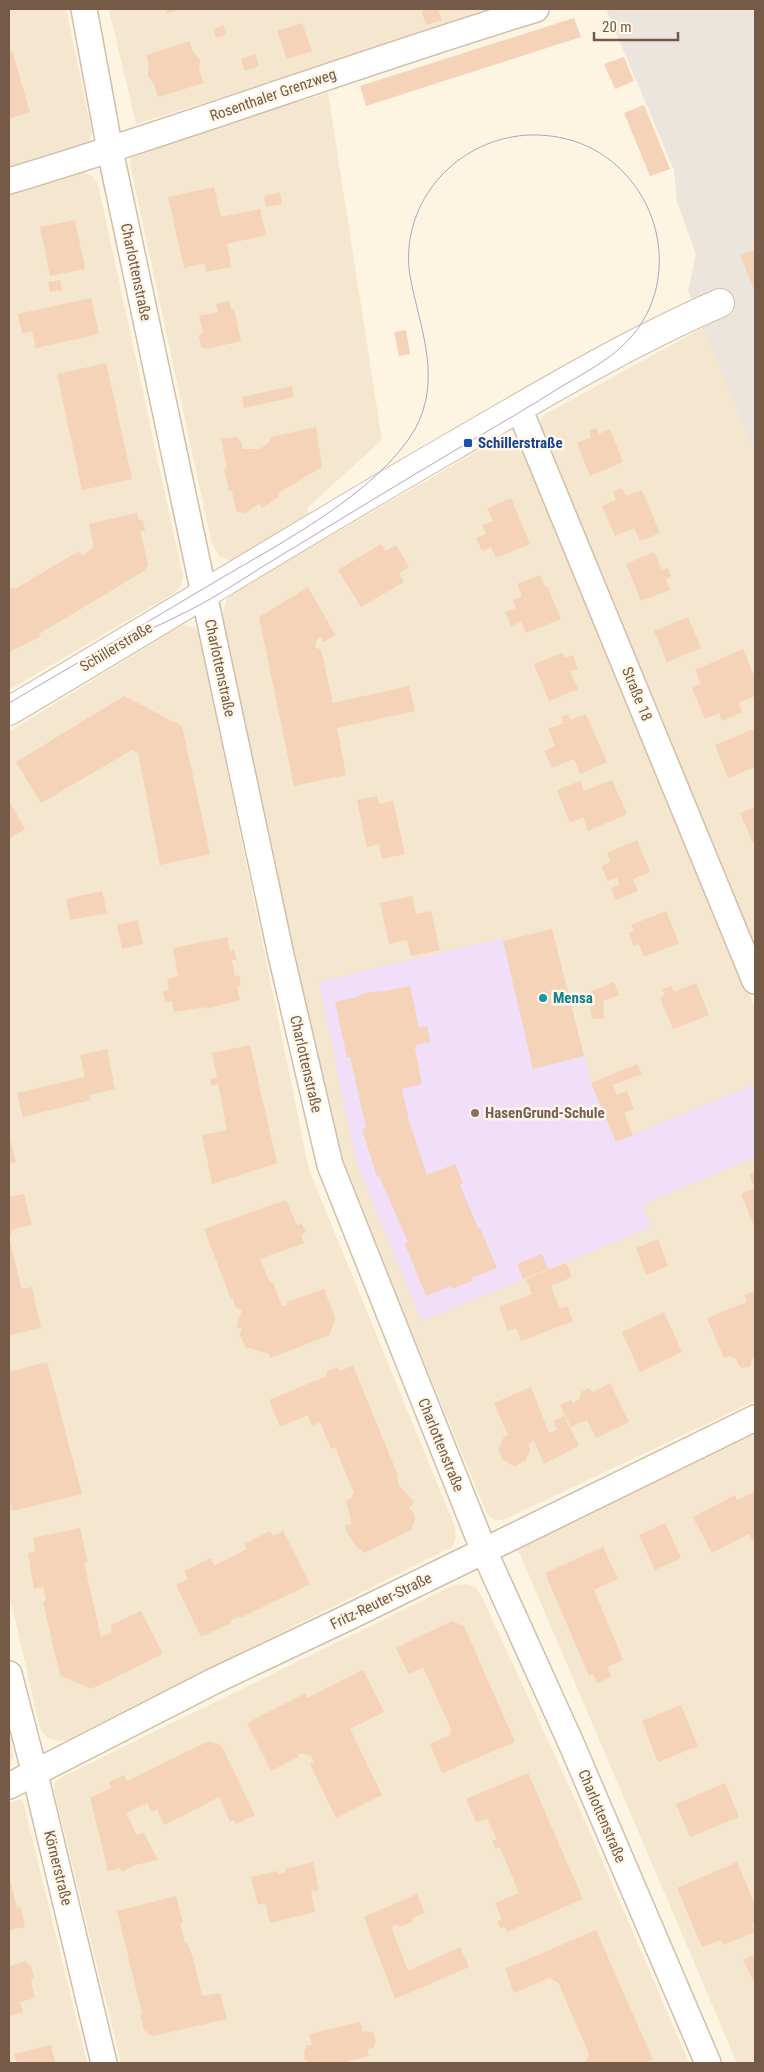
<svg xmlns="http://www.w3.org/2000/svg" width="764" height="2072" viewBox="0 0 764 2072" font-family="'Roboto Condensed',sans-serif">
<style>
.residential{fill:#f5e6cf}
.industrial{fill:#ece5dd}
.education{fill:#f1def9}
.building{fill:#f4d3b8}
.lines{fill:none;stroke-linecap:round;stroke-linejoin:round}
.minor-casing{stroke:#d1beab;stroke-width:28}
.tertiary-casing{stroke:#d1beab;stroke-width:30}
.minor{stroke:#fff;stroke-width:25}
.tertiary{stroke:#fff;stroke-width:28}
.tram{stroke:#b7a0c6;stroke-width:1}
.transit-dot{fill:#1a4fb4;stroke:#fff7e8;stroke-width:2}
.culture-dot{fill:#0f9aa8;stroke:#fff7e8;stroke-width:2}
.education-dot{fill:#8d6e63;stroke:#fff7e8;stroke-width:2}
.labels{text-anchor:middle;dominant-baseline:central;stroke-width:5;stroke-linejoin:round;paint-order:stroke}
.street-label{font-size:15px;fill:#755a47;stroke:#fff7e8}
.transit-label{font-size:15px;font-weight:bold;fill:#164399;stroke:#fff7e8;text-anchor:start}
.culture-label{font-size:15px;font-weight:bold;fill:#0d838f;stroke:#fff7e8;text-anchor:start}
.education-label{font-size:15px;font-weight:bold;fill:#785e54;stroke:#fff7e8;text-anchor:start}
</style>
<rect width="100%" height="100%" fill="#fdf4e1"/>
<g class="residential">
<path d="M9,9H66L92,133L88,146L9,172Z"/>
<path d="M109,9H506L136,124Z"/>
<path d="M328,93L382,440L307,508L312,519L238,561L228,560L219,556L212,545L130,164L132,155L138,148Z"/>
<path d="M80,171L92,176L98,184L183,577L181,586L174,593L9,690V191Z"/>
<path d="M704,327L755,452V952L541,431L540,421L544,415Z"/>
<path d="M510,439L519,441L526,449L755,1008V1401L503,1520H495L489,1517L485,1509L342,1163L224,639L222,621L224,607L228,597L237,590L497,440Z"/>
<path d="M182,625L196,628L199,634L309,1170L455,1527L456,1537L453,1546L446,1550L67,1740L58,1741L48,1738L41,1731L9,1594V732Z"/>
<path d="M755,1433V2063H737L517,1547Z"/>
<path d="M466,1584L476,1588L483,1599L589,1830L689,2063H121L54,1790L55,1783L60,1778L454,1585Z"/>
<path d="M9,1728L13,1758L9,1768Z"/>
<path d="M21,1799L24,1805L87,2063H9V1803Z"/>
</g>
<path class="industrial" d="M606,9H755V452L688,291L696,254L677,202L674,170Z"/>
<path class="education" d="M552,929L591,1083L616,1142L755,1084V1157L642,1205L651,1227L422,1321L356,1162L319,982L503,938L504,941Z"/>
<g class="building">
<path d="M166,9H181L167,13Z"/>
<path d="M421,9H438L442,20L426,25Z"/>
<path d="M574,18L581,37L366,106L360,86Z"/>
<path d="M302,23L312,51L287,59L277,31Z"/>
<path d="M223,25L226,34L216,38L214,29Z"/>
<path d="M190,41L193,52L200,60L199,70L204,83L158,97L154,84L148,76L149,65L146,55Z"/>
<path d="M12,51L30,112L9,119V52Z"/>
<path d="M255,54L259,66L245,71L241,59Z"/>
<path d="M624,57L634,81L615,89L604,64Z"/>
<path d="M644,105L670,169L650,176L624,113Z"/>
<path d="M214,187L221,217L260,209L266,235L227,244L231,267L206,272L204,263L184,268L168,197Z"/>
<path d="M280,192L282,204L266,207L264,199L266,196Z"/>
<path d="M75,220L85,269L50,276L40,227Z"/>
<path d="M755,249V292L740,255Z"/>
<path d="M60,280L62,290L50,292L48,282Z"/>
<path d="M91,298L99,334L36,348L32,331L22,334L18,314Z"/>
<path d="M229,301L231,309H234L241,341L207,349L201,347L199,336L203,333L199,316L218,312L216,304Z"/>
<path d="M406,330L410,354L399,356L394,332Z"/>
<path d="M106,363L132,479L82,490L57,374Z"/>
<path d="M292,386L294,397L244,408L242,397Z"/>
<path d="M316,427L322,467L278,493L279,497L262,508L259,504L245,513L236,511L232,491H229L224,469L227,468L221,439L237,437L242,443V449H259L268,444L271,437Z"/>
<path d="M596,428L599,434L610,429L623,462L590,476L577,443L591,437L589,431Z"/>
<path d="M622,488L626,496L642,490L660,533L640,541L634,528L615,536L602,506L616,500L613,492Z"/>
<path d="M511,498L530,544L496,558L491,547L482,551L476,538L486,534L482,525L493,521L487,508Z"/>
<path d="M137,513L139,520H143L145,531H140L148,564L144,571L39,634L40,637L9,652V590L14,587L15,589L79,551L82,556L92,549L93,543L89,524Z"/>
<path d="M381,544L386,551L396,545L409,567L399,573L404,582L361,607L338,570Z"/>
<path d="M654,552L662,570L668,568L671,577L666,579L670,590L641,601L626,564Z"/>
<path d="M540,575L545,587L547,586L561,619L526,633L521,622L511,626L505,612L516,608L513,600L522,596L517,584Z"/>
<path d="M308,587L335,635L324,642L321,637L317,639L315,647L321,650L333,703L409,686L415,711L337,728L346,775L294,786L259,617Z"/>
<path d="M688,617L701,648L667,662L654,631Z"/>
<path d="M743,649L755,678V696L739,703L742,712L722,721L719,713L705,719L692,688L701,684L695,670Z"/>
<path d="M562,653L565,658L573,655L578,669L570,671L578,689L549,701L534,664Z"/>
<path d="M124,696L182,726L210,854L160,865L138,753L132,750L41,803L16,762Z"/>
<path d="M568,714L571,720L586,714L607,762L580,774L574,759L552,768L544,751L555,746L548,729L564,723L561,717Z"/>
<path d="M754,729L755,767L728,778L715,745Z"/>
<path d="M612,780L627,814L588,831L583,817L570,823L557,790L580,781L584,791Z"/>
<path d="M377,796L379,804L393,801L405,854L382,859L379,844L367,847L357,800Z"/>
<path d="M9,801L25,829L9,839Z"/>
<path d="M755,807V842L753,843L740,813Z"/>
<path d="M637,840L650,872L633,879L638,891L616,900L611,888L619,885L617,878L608,881L601,866L610,862L607,853Z"/>
<path d="M102,891L107,913L70,920L66,899Z"/>
<path d="M412,896L416,914L431,911L440,950L411,956L407,940L389,944L380,903Z"/>
<path d="M666,911L679,943L644,957L639,944L634,946L629,933L634,931L631,925Z"/>
<path d="M138,920L143,944L122,949L117,925Z"/>
<path d="M552,929L584,1056L533,1069L503,941Z"/>
<path d="M227,937L230,951L234,950L236,960H232L235,976L239,975L241,985L237,986L240,1000L205,1009L204,1007L174,1012L172,1001L165,1002L163,991L169,990L167,979L178,976L173,948Z"/>
<path d="M614,982L619,995L603,1001L604,1018L592,1019L590,1005L596,1004L590,992Z"/>
<path d="M696,983L709,1015L673,1029L660,998L665,995L662,989L671,986L674,992Z"/>
<path d="M410,986L419,1028L427,1026L430,1042L416,1045L417,1047L415,1048L422,1084L402,1089L409,1121L427,1175L455,1164L463,1183L460,1185L478,1228H480L497,1268L472,1278V1281L452,1289L450,1286L426,1296L405,1244L408,1242L379,1176L377,1177L362,1129L366,1128L350,1057H347L335,1002L361,996V994L380,991L381,992Z"/>
<path d="M250,1045L277,1163L212,1184L202,1135L227,1130L218,1084L212,1086L210,1079L217,1077L212,1053Z"/>
<path d="M107,1049L115,1089L89,1095L91,1100L23,1117L17,1093L85,1077L80,1055Z"/>
<path d="M637,1064L642,1074L613,1085L617,1095L627,1091L634,1109L624,1113L633,1135L616,1142L591,1083Z"/>
<path d="M9,1135L16,1162L9,1163Z"/>
<path d="M755,1172V1228L741,1194L755,1188L749,1175Z"/>
<path d="M24,1194L32,1225L13,1229L9,1238L22,1289L32,1287L41,1328L9,1335V1197Z"/>
<path d="M286,1200L297,1225L302,1224L306,1232L301,1235L304,1243L260,1259L270,1283L273,1282L282,1307L287,1305V1302L324,1289L336,1320L334,1321L330,1335L270,1358L269,1354L250,1348L246,1349L241,1337H239L242,1329L236,1327L242,1310L236,1308L233,1298L231,1299L204,1229Z"/>
<path d="M658,1239L668,1266L646,1275L636,1248Z"/>
<path d="M542,1254L548,1269L523,1279L517,1264Z"/>
<path d="M566,1263L572,1277L551,1286L560,1309L567,1306L573,1321L521,1341L516,1328L508,1331L499,1307L532,1294L526,1279Z"/>
<path d="M755,1291V1358L752,1359L750,1367L742,1368L739,1366L736,1359L729,1356L724,1358L707,1318L747,1302L744,1295Z"/>
<path d="M664,1312L682,1352L640,1372L622,1332Z"/>
<path d="M47,1362L82,1494L12,1511L9,1495V1372Z"/>
<path d="M353,1366L397,1473L398,1484L414,1502L409,1508L413,1512L415,1519L411,1530L364,1553L356,1546L346,1531L345,1525L352,1524L346,1501L350,1499L354,1493L335,1447L331,1449L320,1422L312,1426L308,1415L280,1427L269,1400L327,1376L326,1372L337,1367L339,1371Z"/>
<path d="M610,1383L629,1422L596,1438L587,1420L571,1427L560,1405L571,1400L573,1403L578,1400L580,1398L581,1392L588,1388L593,1392Z"/>
<path d="M531,1387L549,1433L557,1430L553,1421L564,1416L579,1446L544,1464L534,1441L528,1444L530,1450L526,1460L515,1466L503,1460L498,1449L504,1437L508,1435L494,1403Z"/>
<path d="M755,1492V1539L752,1541L749,1534L712,1553L693,1517L735,1495L737,1500Z"/>
<path d="M665,1523L681,1558L655,1570L639,1535Z"/>
<path d="M80,1528L88,1562L84,1563L101,1637L112,1632L111,1625L141,1611L163,1654L91,1689L60,1675L43,1602L46,1600L43,1587L34,1589L28,1553L35,1552L33,1538Z"/>
<path d="M270,1531L273,1536L283,1531L310,1584L240,1618L239,1616L230,1621L231,1623L201,1637L176,1585L188,1579L184,1571L211,1558L214,1566L247,1549L244,1544Z"/>
<path d="M603,1547L618,1579L594,1590L623,1660L607,1667L611,1677L597,1683L593,1674L589,1676L545,1573Z"/>
<path d="M452,1621L464,1626L515,1742L442,1773L430,1744L450,1735L451,1729L423,1667L409,1674L396,1648Z"/>
<path d="M363,1670L384,1712L350,1729L382,1795L336,1818L310,1764L314,1762L311,1756L300,1753L298,1757L271,1771L247,1723L306,1693L307,1698Z"/>
<path d="M681,1705L698,1746L658,1762L642,1721Z"/>
<path d="M209,1741L221,1745L255,1815L236,1824L234,1820L230,1822L219,1797L164,1825L157,1809L152,1812L147,1803L126,1813L137,1835L144,1833L158,1860L135,1865L122,1872L120,1868L108,1871L90,1798L111,1788L109,1782L124,1775L127,1781Z"/>
<path d="M528,1773L583,1899L507,1932L505,1927L500,1928L497,1921L502,1919L495,1903L519,1893L500,1847L496,1849L492,1841L497,1839L487,1819L476,1822L466,1799Z"/>
<path d="M725,1783L739,1817L690,1837L676,1804Z"/>
<path d="M313,1862L319,1890L311,1892L315,1912L270,1923L265,1903L258,1905L251,1877L277,1871L278,1874L286,1872L285,1869Z"/>
<path d="M737,1862L755,1905V1923L752,1924L755,1932L723,1945L721,1940L702,1947L677,1888Z"/>
<path d="M9,1876L17,1908L21,1907L25,1927L9,1930Z"/>
<path d="M417,1894L425,1913L412,1918L413,1921L400,1927L398,1924L391,1927L408,1971L460,1947L469,1967L395,1999L364,1917Z"/>
<path d="M176,1896L183,1923H180L185,1943L187,1942L193,1958L202,1996L220,1993L227,2019L153,2036L144,2030L140,2014L142,2013L117,1911Z"/>
<path d="M596,1930L653,2060L645,2063H585L589,2054L558,1982L549,1978L514,1993L505,1969Z"/>
<path d="M755,1954V1984L743,1960Z"/>
<path d="M27,1961V1964L31,1966L34,1977L31,1981L35,1998L20,2002L23,2012L9,2016V1966Z"/>
<path d="M360,2022L363,2032L368,2031L374,2033L376,2042L373,2048L367,2049L369,2056L341,2063H316V2061L311,2063L305,2060L304,2052L307,2045H312L309,2034Z"/>
<path d="M51,2045L55,2063H17L14,2054Z"/>
</g>
<g class="lines">
<g class="minor-casing">
<g id="minor">
<path d="M84,9L110,150L203,589L281,955L330,1165L484,1551L571,1743L708,2063"/>
<path d="M9,181C186,128 359,63 536,9"/>
<path d="M519,408L755,981"/>
<path d="M9,1674L35,1774L104,2063"/>
<path d="M9,1786L214,1681L351,1616L755,1418"/>
</g>
</g>
<g class="tertiary-casing">
<path id="tertiary" d="M9,711C158,623 305,531 455,445C541,395 628,343 720,303"/>
</g>
<use href="#minor" class="minor"/>
<use href="#tertiary" class="tertiary"/>
<path class="tram" d="M9,703C79,662 148,622 218,580C279,544 379,492 415,429C442,380 421,331 411,281C402,239 418,196 449,168C471,148 500,136 530,135C571,134 607,150 632,182C664,222 669,281 641,324C622,353 593,368 564,385C531,406 498,425 464,445C403,481 341,519 280,556C250,574 220,595 188,611C154,629 117,642 82,660"/>
</g>
<rect class="transit-dot" x="463" y="438" width="10" height="10" rx="2.5"/>
<circle class="culture-dot" cx="543" cy="998" r="5"/>
<circle class="education-dot" cx="475" cy="1113" r="5"/>
<g class="labels">
<g class="street-label">
<text transform="translate(273 95) rotate(-19)">Rosenthaler Grenzweg</text>
<text transform="translate(136 272) rotate(78)">Charlottenstraße</text>
<text transform="translate(116 647) rotate(-31)">Schillerstraße</text>
<text transform="translate(220 668) rotate(78)">Charlottenstraße</text>
<text transform="translate(637 694) rotate(68)">Straße 18</text>
<text transform="translate(306 1064) rotate(77)">Charlottenstraße</text>
<text transform="translate(441 1445) rotate(68)">Charlottenstraße</text>
<text transform="translate(381 1601) rotate(-26)">Fritz-Reuter-Straße</text>
<text transform="translate(602 1816) rotate(67)">Charlottenstraße</text>
<text transform="translate(58 1868) rotate(76)">Körnerstraße</text>
</g>
<g class="transit-label">
<text x="478" y="443">Schillerstraße</text>
</g>
<g class="culture-label">
<text x="553" y="998">Mensa</text>
</g>
<g class="education-label">
<text x="485" y="1113">HasenGrund-Schule</text>
</g>
</g>
<rect width="764" height="2072" fill="none" stroke="#755a47" stroke-width="20"/>
<path d="M594 32v8h84v-8" fill="none" stroke="#755a47" stroke-width="2.5"/>
<text x="602" y="32" font-size="15" fill="#755a47" stroke="#fff7e8" stroke-width="4" paint-order="stroke">20 m</text>
</svg>
